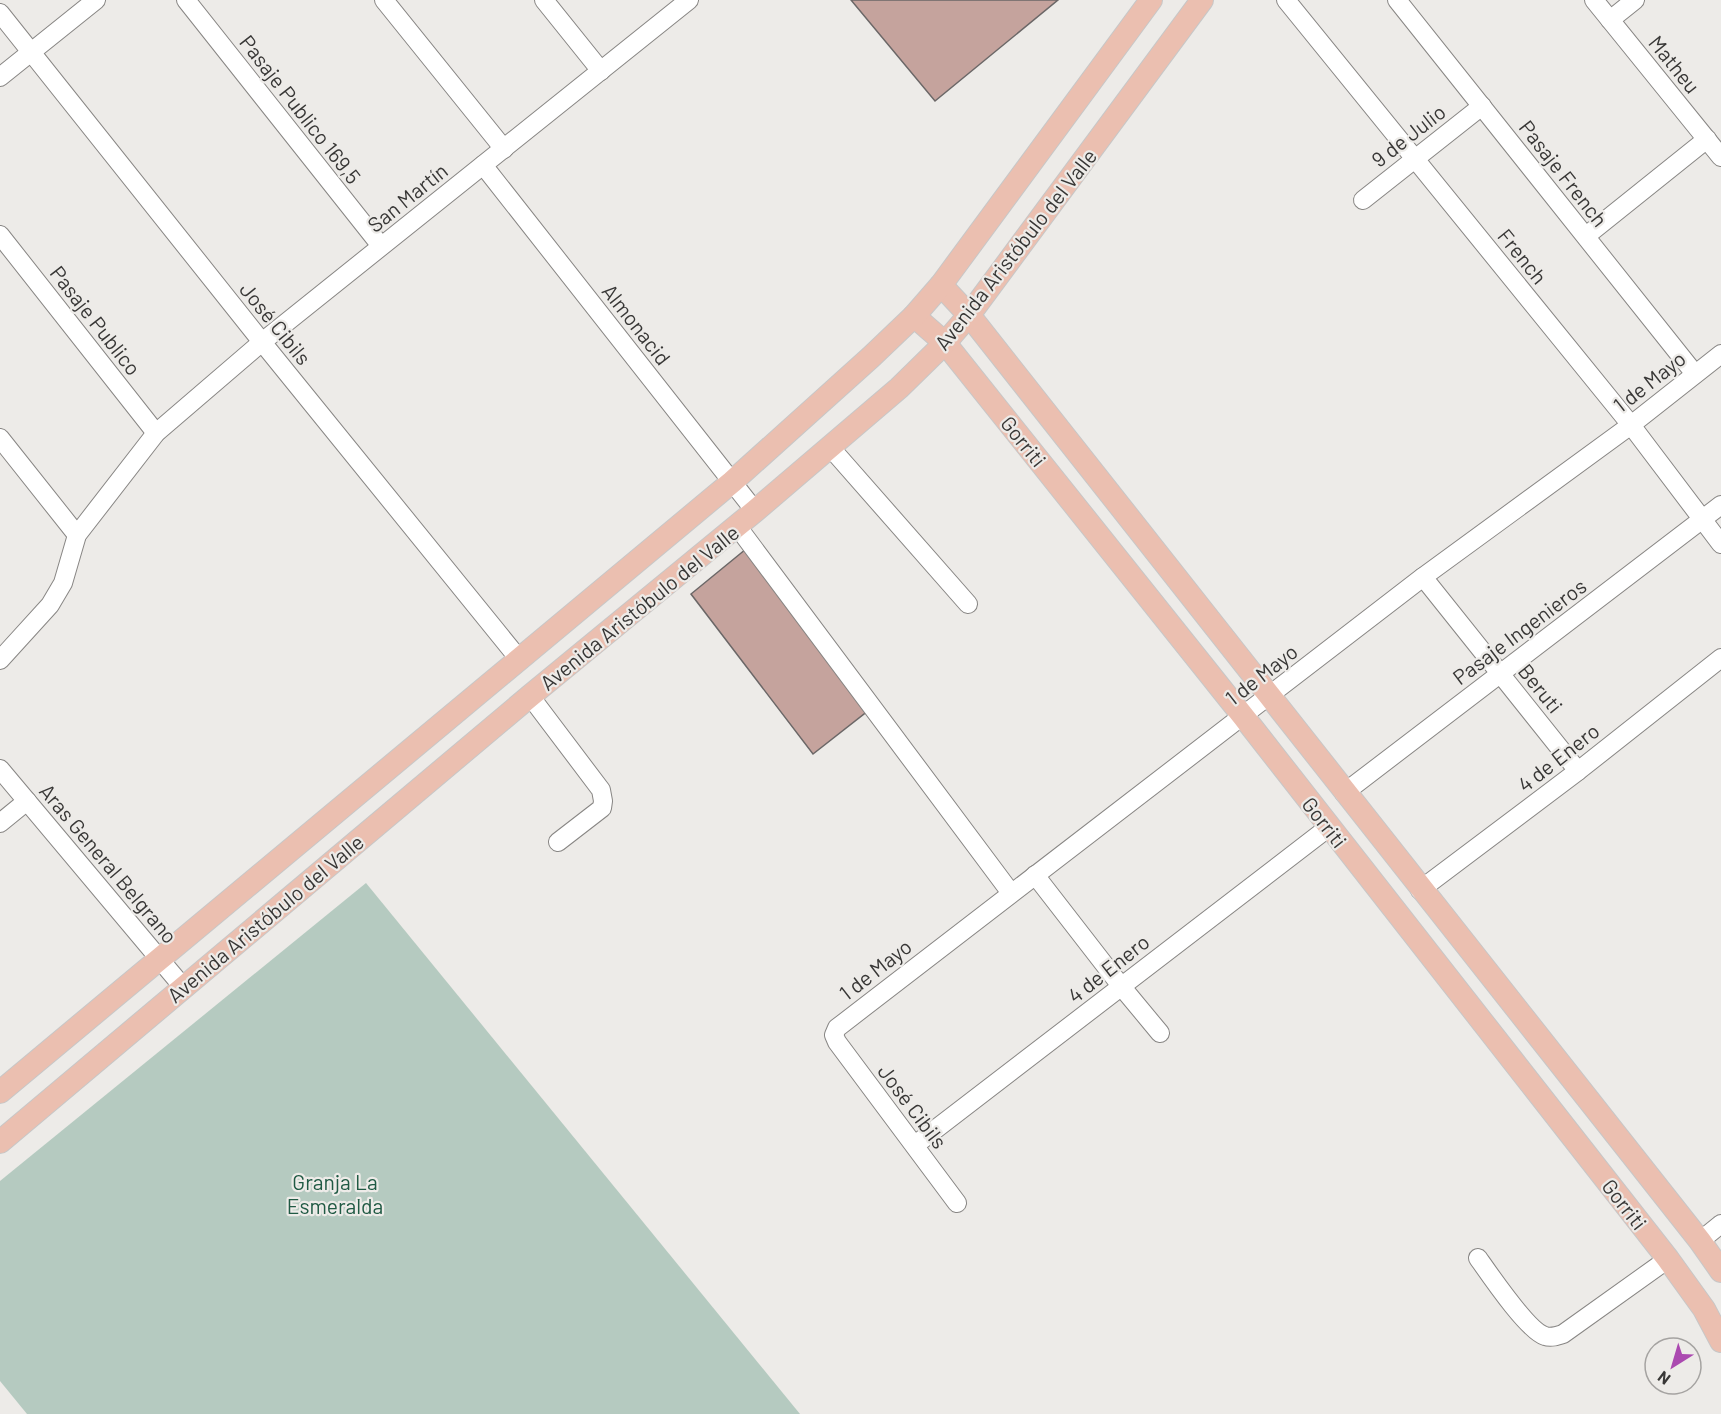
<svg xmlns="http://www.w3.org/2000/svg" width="1721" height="1414" viewBox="0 0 1721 1414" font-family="Barlow,sans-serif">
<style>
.green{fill:#b5cac0}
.building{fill:#c5a39d;stroke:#6b6767;stroke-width:1.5}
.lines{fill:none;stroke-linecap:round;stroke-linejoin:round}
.minor-casing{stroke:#888684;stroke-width:20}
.major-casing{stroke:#c7c7c7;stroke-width:24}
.minor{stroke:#fff;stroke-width:18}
.major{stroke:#ebbfb0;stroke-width:22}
.labels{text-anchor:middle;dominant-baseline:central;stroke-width:4.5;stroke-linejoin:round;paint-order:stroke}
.street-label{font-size:21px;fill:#383736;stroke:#edebe8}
.park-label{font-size:21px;fill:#205a44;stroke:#edebe8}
</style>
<rect width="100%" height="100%" fill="#edebe8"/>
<path class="green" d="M366,883L800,1414H27L0,1381V1181Z"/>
<g class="building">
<path d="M851,0H1058L935,101Z"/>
<path d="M746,549L869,710L813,754L691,594Z"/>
</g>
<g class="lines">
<g class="minor-casing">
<g id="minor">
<path d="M186,0L381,246"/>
<path d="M384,0L504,149"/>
<path d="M544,0L601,71"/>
<path d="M1286,0L1631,425L1721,544"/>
<path d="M1397,0L1695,374"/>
<path d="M1594,0L1721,157"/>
<path d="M0,13L262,342L519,659"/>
<path d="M1610,20L1635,0"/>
<path d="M0,77L96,0"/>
<path d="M483,165L755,511"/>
<path d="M1363,200L1482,106"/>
<path d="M0,235L156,433"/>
<path d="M1586,236L1707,139"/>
<path d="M0,438L77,535"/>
<path d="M830,447L968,604"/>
<path d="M737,526L1011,893"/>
<path d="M1423,577L1578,771"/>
<path d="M0,660L50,605L63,583L77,535L156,433L262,342L689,0"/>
<path d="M530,696L601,790L603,801L602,808L558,842"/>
<path d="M0,769L183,987"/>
<path d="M1344,793L1721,505"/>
<path d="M0,823L27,801"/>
<path d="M1035,875L1121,986L1160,1033"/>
<path d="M1420,890L1578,771L1721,658"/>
<path d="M915,1145L1329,827"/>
<path d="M957,1203L837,1042L834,1035L837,1028L1423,577L1631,425L1721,354"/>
<path d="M1700,1241L1721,1224"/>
<path d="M1478,1258C1490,1275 1528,1331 1545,1336C1551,1338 1557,1336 1563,1334L1668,1259"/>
</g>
</g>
<g class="major-casing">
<g id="major">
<path d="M941,285L969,315C1213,624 1455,934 1700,1241L1721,1271"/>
<path d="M914,316L945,343L1243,716L1668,1259L1704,1309L1721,1341"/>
<path d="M0,1092L732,482L871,357L914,316L941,285L1151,0"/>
<path d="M0,1142L530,696L755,511L899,388L945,343L969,315L1202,0"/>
</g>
</g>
<use href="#minor" class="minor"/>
<use href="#major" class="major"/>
</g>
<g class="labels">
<g class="street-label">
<text transform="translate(1675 64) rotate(51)">Matheu</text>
<text transform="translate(301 109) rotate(52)">Pasaje Publico 169,5</text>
<text transform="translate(1408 135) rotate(-38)">9 de Julio</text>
<text transform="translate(1564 173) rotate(52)">Pasaje French</text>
<text transform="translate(407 197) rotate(-39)">San Martín</text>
<text transform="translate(1015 249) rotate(-52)">Avenida Aristóbulo del Valle</text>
<text transform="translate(1523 256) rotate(51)">French</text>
<text transform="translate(96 320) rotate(52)">Pasaje Publico</text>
<text transform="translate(276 323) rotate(51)">José Cibils</text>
<text transform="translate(637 324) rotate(52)">Almonacid</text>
<text transform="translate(1649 381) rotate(-38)">1 de Mayo</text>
<text transform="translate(1024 441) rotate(51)">Gorriti</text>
<text transform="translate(639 607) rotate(-39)">Avenida Aristóbulo del Valle</text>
<text transform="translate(1519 631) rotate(-37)">Pasaje Ingenieros</text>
<text transform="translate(1261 674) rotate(-38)">1 de Mayo</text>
<text transform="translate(1541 688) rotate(51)">Beruti</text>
<text transform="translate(1558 757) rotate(-38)">4 de Enero</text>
<text transform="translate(1325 822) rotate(52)">Gorriti</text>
<text transform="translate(109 863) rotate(50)">Aras General Belgrano</text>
<text transform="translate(265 918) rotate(-40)">Avenida Aristóbulo del Valle</text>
<text transform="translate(1108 968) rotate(-38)">4 de Enero</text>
<text transform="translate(875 969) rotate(-38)">1 de Mayo</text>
<text transform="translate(913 1106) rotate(53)">José Cibils</text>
<text transform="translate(1625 1204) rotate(52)">Gorriti</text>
</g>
<g class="park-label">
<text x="335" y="1181">Granja La<tspan x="335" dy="24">Esmeralda</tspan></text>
</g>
</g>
<g transform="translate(1673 1366) rotate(217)"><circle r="28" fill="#edebe8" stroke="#a5a3a1" stroke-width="1.5"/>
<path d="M0-4.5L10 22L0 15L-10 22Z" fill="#ab49b0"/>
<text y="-9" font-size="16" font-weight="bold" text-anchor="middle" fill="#383736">N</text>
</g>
</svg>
